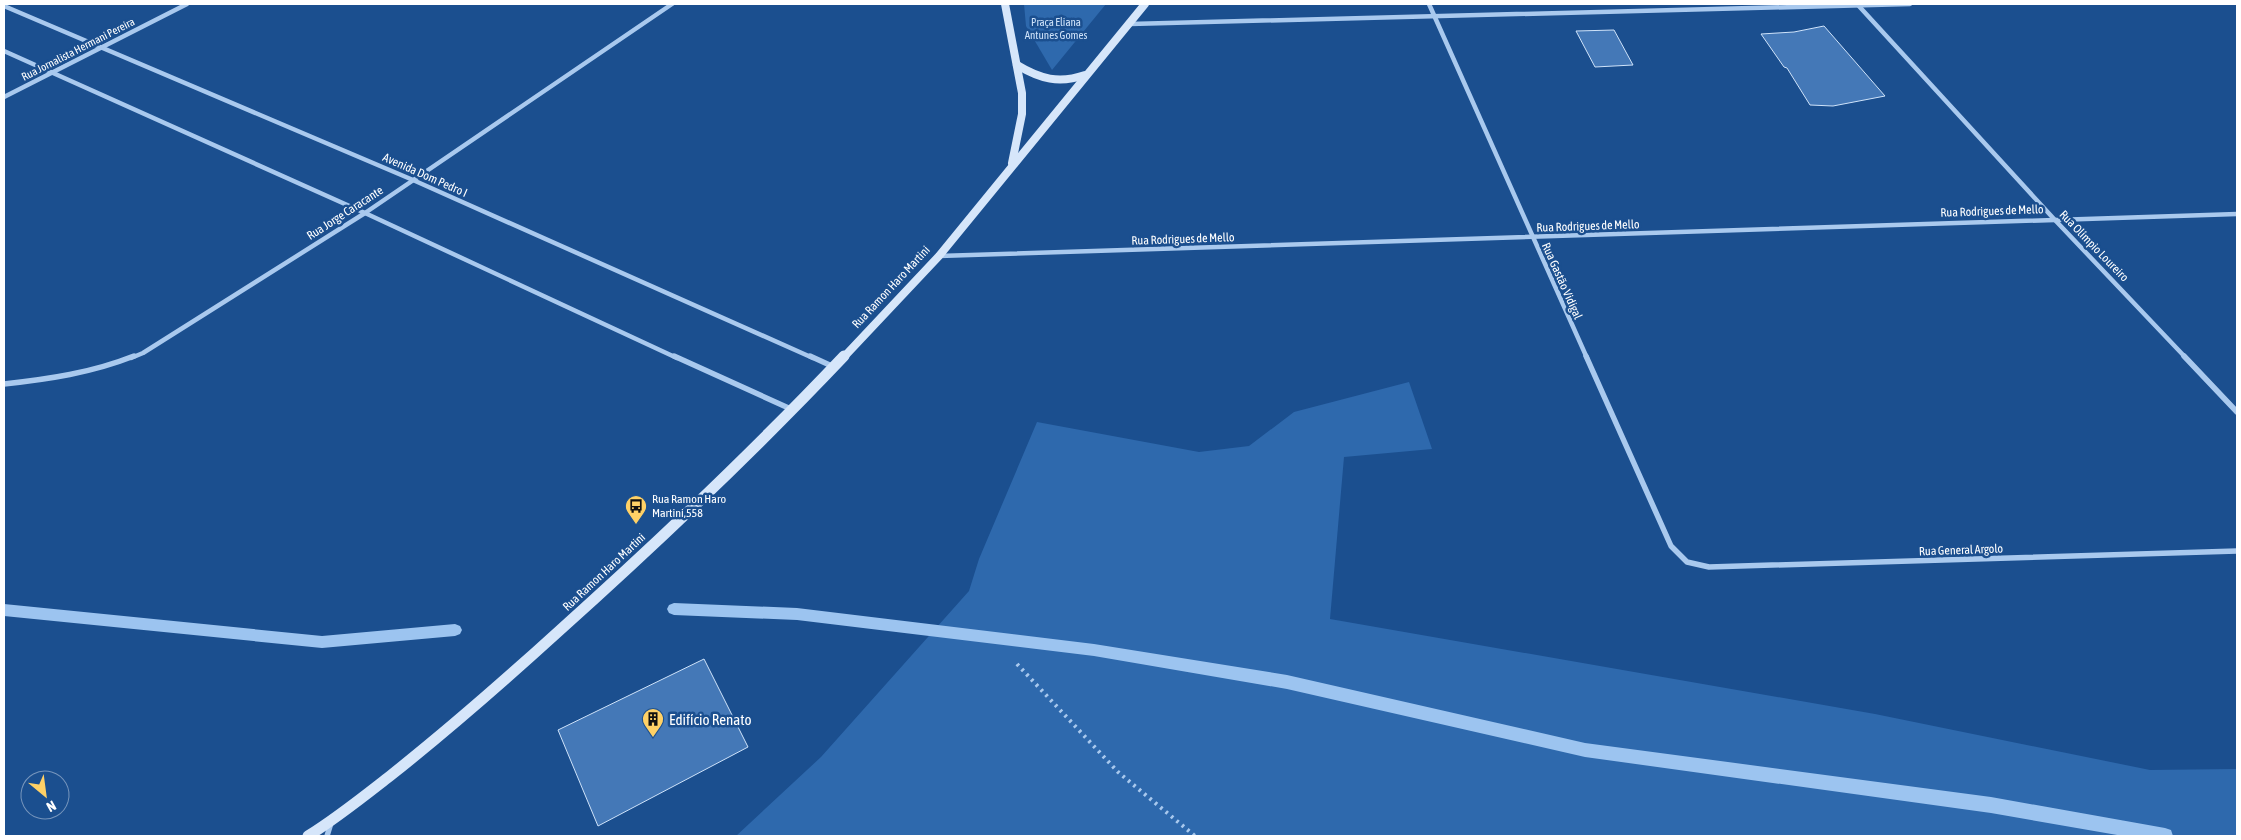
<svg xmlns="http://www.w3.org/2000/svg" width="2241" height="840" viewBox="0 0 2241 840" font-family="'Asap Condensed',sans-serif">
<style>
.green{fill:#2e69ad}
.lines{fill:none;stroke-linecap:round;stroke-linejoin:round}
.stream{fill:#9cc4f0;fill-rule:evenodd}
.building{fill:#4478b7;stroke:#cfe3fa}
.path{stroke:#a9c9ee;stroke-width:4;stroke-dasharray:2.5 4.5;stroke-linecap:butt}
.street-far1{stroke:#a9c9ee;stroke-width:4.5}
.street{stroke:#a9c9ee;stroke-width:5.5}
.secondary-far1{stroke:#d6e6fa;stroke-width:8}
.secondary{stroke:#d6e6fa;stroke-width:11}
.labels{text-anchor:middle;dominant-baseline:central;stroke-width:5;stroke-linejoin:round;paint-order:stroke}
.far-park-label{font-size:11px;fill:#cfe3fa;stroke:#1b4f8f}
.far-street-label{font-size:11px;fill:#fff;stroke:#1b4f8f}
.street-label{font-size:12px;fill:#fff;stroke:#1b4f8f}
.poi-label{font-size:12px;fill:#fff;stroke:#1b4f8f;text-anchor:start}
.near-poi-label{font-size:15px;fill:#fff;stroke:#1b4f8f;text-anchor:start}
</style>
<rect width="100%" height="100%" fill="#1b4f8f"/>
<g class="green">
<path d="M1024,4H1106L1052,70L1026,26Z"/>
<path d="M1409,382L1432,449L1344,457L1330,619L1875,714L2150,770L2237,769V836H736L821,757L969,591L979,559L1037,422L1199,452L1249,446L1294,412Z"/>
</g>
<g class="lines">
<g class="stream">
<path d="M674,603L797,608L1094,644L1287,675L1585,743L1991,797L2165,828L2171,830L2173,836H2123L1991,813L1585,757L1287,689L1094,656L797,620L674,615L669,613L667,609L669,605Z"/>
<path d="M4,604L322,636L455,624L460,626L462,630L460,634L455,636L322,648L4,616Z"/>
</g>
</g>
<g class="building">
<path d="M1824,26L1885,96L1833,106L1810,105L1787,68L1784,67L1761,34L1794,32Z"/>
<path d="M1614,30L1633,65L1595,67L1576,31Z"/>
<path d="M704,659L748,747L598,826L558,730Z"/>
</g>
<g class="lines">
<path class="path" d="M1017,664L1118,772L1195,836"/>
<g class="street-far1">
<path d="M1429,4L1587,358"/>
<path d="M1857,4L2054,219L2186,358"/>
<path d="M4,6L413,180L813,358"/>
<path d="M1130,24L1910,4"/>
<path d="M4,51L365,213L677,358"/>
<path d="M4,97L187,4"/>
<path d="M939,256L2237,214"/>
<path d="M131,358L143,353L365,213L672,4"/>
</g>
<g class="street">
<path d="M674,356L793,410"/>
<path d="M810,356L834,367"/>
<path d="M1586,356L1671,546L1687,562L1709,567L2237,551"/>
<path d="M2184,356L2237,412"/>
<path d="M4,384C49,379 91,373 134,356"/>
<path d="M327,836L331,823"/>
</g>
<g class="secondary-far1">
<path d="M1005,4L1022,93V114L1012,163"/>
<path d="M1017,65C1040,79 1059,84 1085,75"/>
<path d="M843,358L939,256L1145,4"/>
</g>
<path class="secondary" d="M308,836C337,818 363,797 390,776C448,730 504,681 559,631C657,543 753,452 844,356"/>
</g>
<defs>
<g id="bus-pin" transform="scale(1.125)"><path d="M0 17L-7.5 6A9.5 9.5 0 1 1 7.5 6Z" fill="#ffd166" stroke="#1b4f8f"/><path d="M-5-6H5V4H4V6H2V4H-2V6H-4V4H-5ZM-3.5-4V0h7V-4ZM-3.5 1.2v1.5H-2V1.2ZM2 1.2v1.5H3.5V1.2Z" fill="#111"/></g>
<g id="building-pin" transform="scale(1.125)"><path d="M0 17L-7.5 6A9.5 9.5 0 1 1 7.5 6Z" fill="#ffd166" stroke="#1b4f8f"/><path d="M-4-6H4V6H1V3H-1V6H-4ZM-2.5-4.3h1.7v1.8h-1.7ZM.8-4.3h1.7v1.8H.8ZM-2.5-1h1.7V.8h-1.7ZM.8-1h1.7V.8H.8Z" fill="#111"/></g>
</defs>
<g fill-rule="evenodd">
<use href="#bus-pin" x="636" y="506"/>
<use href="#building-pin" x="653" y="719"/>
</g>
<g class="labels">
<g class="far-park-label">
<text x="1056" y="22">Praça Eliana<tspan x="1056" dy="13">Antunes Gomes</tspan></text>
</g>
<g class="far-street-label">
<text transform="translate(78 49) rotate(-27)">Rua Jornalista Hermani Pereira</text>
</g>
<g class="street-label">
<text transform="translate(425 175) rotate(24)">Avenida Dom Pedro I</text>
<text transform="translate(1992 211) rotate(-2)">Rua Rodrigues de Mello</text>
<text transform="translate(345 213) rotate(-33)">Rua Jorge Caracante</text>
<text transform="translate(1588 226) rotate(-2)">Rua Rodrigues de Mello</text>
<text transform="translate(1183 239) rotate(-2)">Rua Rodrigues de Mello</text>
<text transform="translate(2094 246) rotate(46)">Rua Olímpio Loureiro</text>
<text transform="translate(1562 281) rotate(66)">Rua Gastão Vidigal</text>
<text transform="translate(891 287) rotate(-47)">Rua Ramon Haro Martini</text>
<text transform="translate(1961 550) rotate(-2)">Rua General Argolo</text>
<text transform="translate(604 572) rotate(-43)">Rua Ramon Haro Martini</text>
</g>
<g class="poi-label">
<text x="652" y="499">Rua Ramon Haro<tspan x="652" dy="14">Martini,558</tspan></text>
</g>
<g class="near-poi-label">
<text x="669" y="719">Edifício Renato</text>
</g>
</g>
<rect width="2241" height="840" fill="none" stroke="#ffffff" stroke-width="10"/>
<g transform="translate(45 795) rotate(151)"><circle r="24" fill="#1b4f8f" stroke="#7695bc"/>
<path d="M0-4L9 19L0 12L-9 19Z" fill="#ffd166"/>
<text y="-8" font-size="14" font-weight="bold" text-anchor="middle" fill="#ffffff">N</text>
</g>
</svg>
